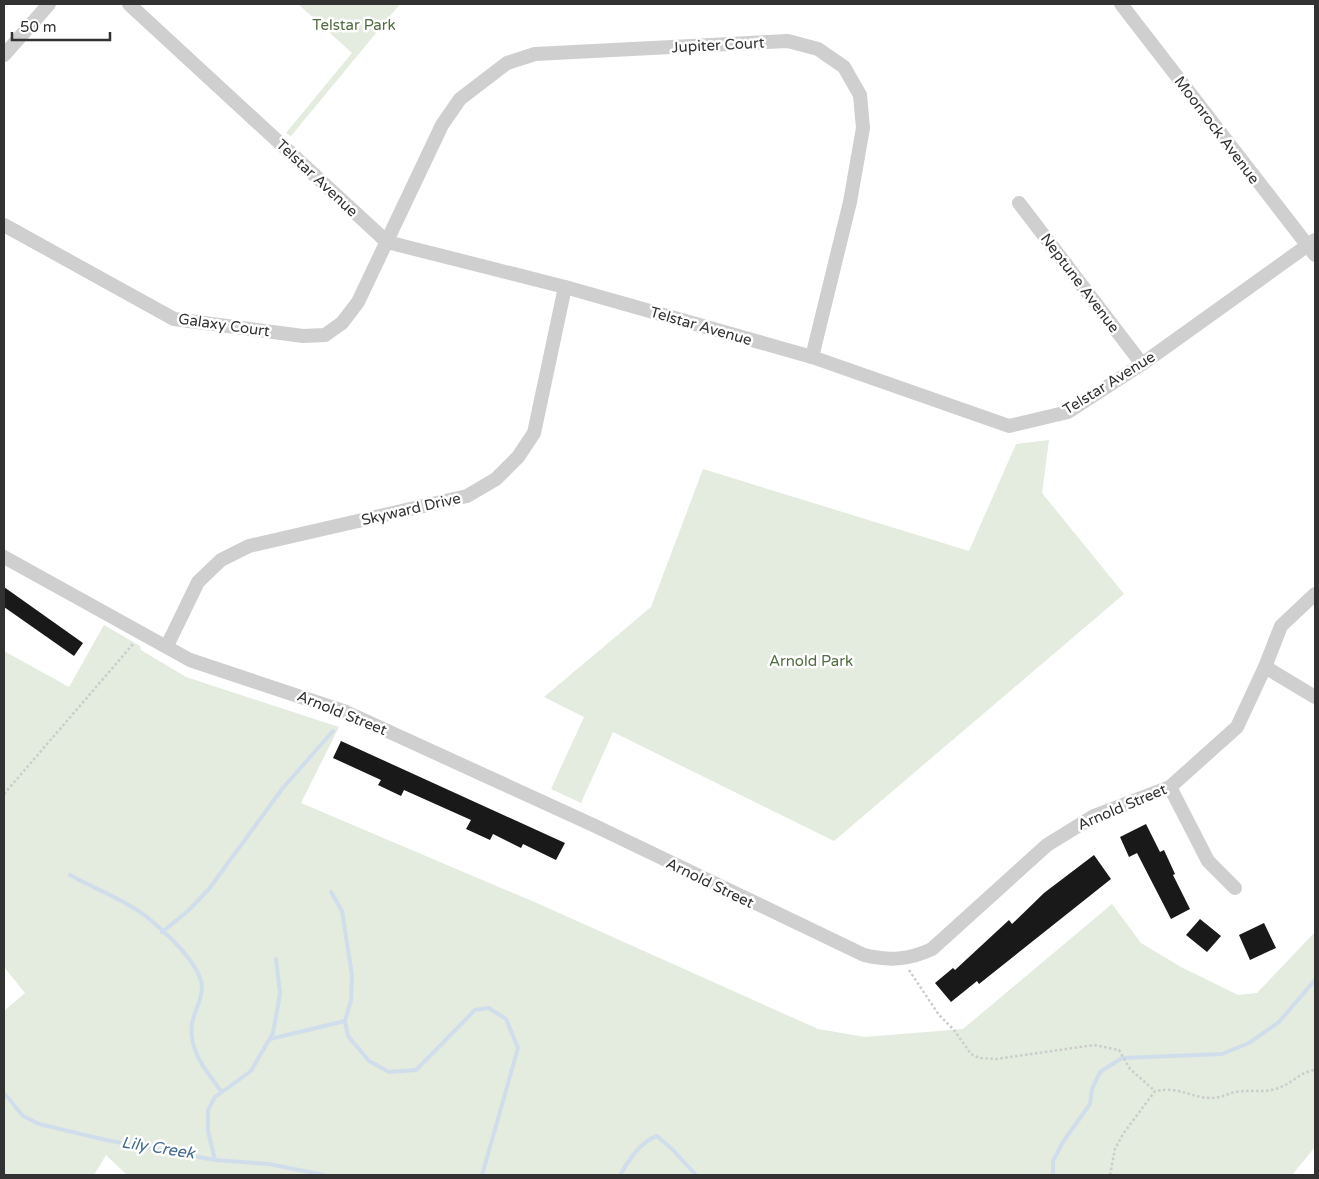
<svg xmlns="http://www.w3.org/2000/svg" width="1319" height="1179" viewBox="0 0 1319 1179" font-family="'Varela Round',sans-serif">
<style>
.green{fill:#e4ebdf}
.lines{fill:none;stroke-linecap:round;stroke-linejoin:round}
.stream{stroke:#d0deec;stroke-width:4}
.building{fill:#191919}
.path{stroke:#ccc;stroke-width:2.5;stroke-dasharray:2.5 2.5;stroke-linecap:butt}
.street{stroke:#cfcfcf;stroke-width:14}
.labels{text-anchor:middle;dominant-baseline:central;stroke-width:5;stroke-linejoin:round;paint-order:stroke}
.park-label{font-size:15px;fill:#516d41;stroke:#fff}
.street-label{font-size:15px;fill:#323232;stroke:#fff}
.water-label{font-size:16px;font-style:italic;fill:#436b92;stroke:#fff}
</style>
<rect width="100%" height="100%" fill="#fff"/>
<g class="green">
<path d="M298,4H400L291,136L286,133L352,53Z"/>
<path d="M1049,440L1042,493L1124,594L834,841L613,732L581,803L551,789L584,717L544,697L651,607L703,469L969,551L1016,444Z"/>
<path d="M104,625L140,646L141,650L186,677L339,727L301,803L539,904L818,1029L865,1037L963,1029L1112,904L1141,943L1181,967L1238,995L1257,993L1315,932V1147L1292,1175H127L106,1155L94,1175H4V1011L25,993L4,967V651L69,687Z"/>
</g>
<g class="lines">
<g class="stream">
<path d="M70,875C95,889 124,899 147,917C164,931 201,964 202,987C202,1000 194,1012 192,1024C188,1050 207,1073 222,1092"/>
<path d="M331,892L342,911L352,975L351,1000L345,1021L348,1036L369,1061L389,1072L416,1070L475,1010L489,1008L506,1019L518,1048L482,1175"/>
<path d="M162,932L188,911L209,889L282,789L333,731"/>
<path d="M270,1039L345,1021"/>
<path d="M4,1093L23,1116L39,1124L106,1140L215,1160L269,1164L324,1175"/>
<path d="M215,1160L208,1131V1110L215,1097L251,1071L273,1033L280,994L276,959"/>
<path d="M620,1175C629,1160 640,1142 657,1136L672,1149L696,1175"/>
<path d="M1053,1175V1161L1063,1142L1090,1104L1092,1089L1100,1072L1122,1058L1222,1054L1249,1043L1279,1022L1315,980"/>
</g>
</g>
<g class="building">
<path d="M4,587L83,643L74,656L4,607Z"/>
<path d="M341,741L565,843L556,860L523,844L521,848L493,834L490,840L466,829L471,820L404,790L401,796L378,785L381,780L333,758Z"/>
<path d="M1146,824L1160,852L1164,850L1175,874L1173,875L1190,909L1171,919L1137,853L1129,857L1120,837Z"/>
<path d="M1094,855L1111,879L979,984L977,981L951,1002L935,983L953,968L955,970L1009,920L1012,924L1044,893Z"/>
<path d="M1200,919L1221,936L1207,952L1186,935Z"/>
<path d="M1264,923L1276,948L1250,960L1239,935Z"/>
</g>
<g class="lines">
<g class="path">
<path d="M4,794L134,643"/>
<path d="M909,970L939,1015L954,1030L971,1054L979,1058L996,1059L1094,1045L1119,1050L1130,1069L1155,1091"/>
<path d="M1110,1175L1115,1149L1123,1134L1155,1091C1180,1086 1190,1098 1212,1098C1220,1098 1227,1094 1235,1092C1250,1089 1266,1094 1281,1087C1293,1082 1302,1071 1315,1070"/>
</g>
<g class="street">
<path d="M129,4L387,242L565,287L812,357L1009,426L1068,412L1142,364L1315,240"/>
<path d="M1121,4L1315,255"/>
<path d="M4,55L49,4"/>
<path d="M1019,203L1142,364"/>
<path d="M4,225L174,319L303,336L325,335L342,323L358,302L442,125L460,99L507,63L535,54L788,41L818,49L844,67L860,95L863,128L850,202L812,357"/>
<path d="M4,557L190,660L346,712L593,825L864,955C889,961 909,960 932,949L1047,845L1094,816L1170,787L1237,727L1265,667L1281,626L1315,594"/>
<path d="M167,646L198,582L221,560L249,546L467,496L496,479L518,457L534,433L565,287"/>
<path d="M1265,667L1315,697"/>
<path d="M1170,787L1208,861L1235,888"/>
</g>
</g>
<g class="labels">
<g class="park-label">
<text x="354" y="25">Telstar Park</text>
<text x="811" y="661">Arnold Park</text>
</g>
<g class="street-label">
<text transform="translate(718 45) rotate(-3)">Jupiter Court</text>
<text transform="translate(1217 130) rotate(53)">Moonrock Avenue</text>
<text transform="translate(317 178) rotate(43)">Telstar Avenue</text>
<text transform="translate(1080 283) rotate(53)">Neptune Avenue</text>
<text transform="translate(224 325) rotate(8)">Galaxy Court</text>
<text transform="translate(701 326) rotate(16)">Telstar Avenue</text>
<text transform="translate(1109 383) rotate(-32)">Telstar Avenue</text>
<text transform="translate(411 509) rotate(-13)">Skyward Drive</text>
<text transform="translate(342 713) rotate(22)">Arnold Street</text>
<text transform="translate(1122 807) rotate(-23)">Arnold Street</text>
<text transform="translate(710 883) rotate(26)">Arnold Street</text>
</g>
<g class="water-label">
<text transform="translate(158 1148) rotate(9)">Lily Creek</text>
</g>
</g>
<rect width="1319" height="1179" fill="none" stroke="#323232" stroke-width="10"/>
<path d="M12 32v8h98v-8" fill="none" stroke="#323232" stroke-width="2.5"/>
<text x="20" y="32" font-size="15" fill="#323232" stroke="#ffffff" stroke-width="4" paint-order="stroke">50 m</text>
</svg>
